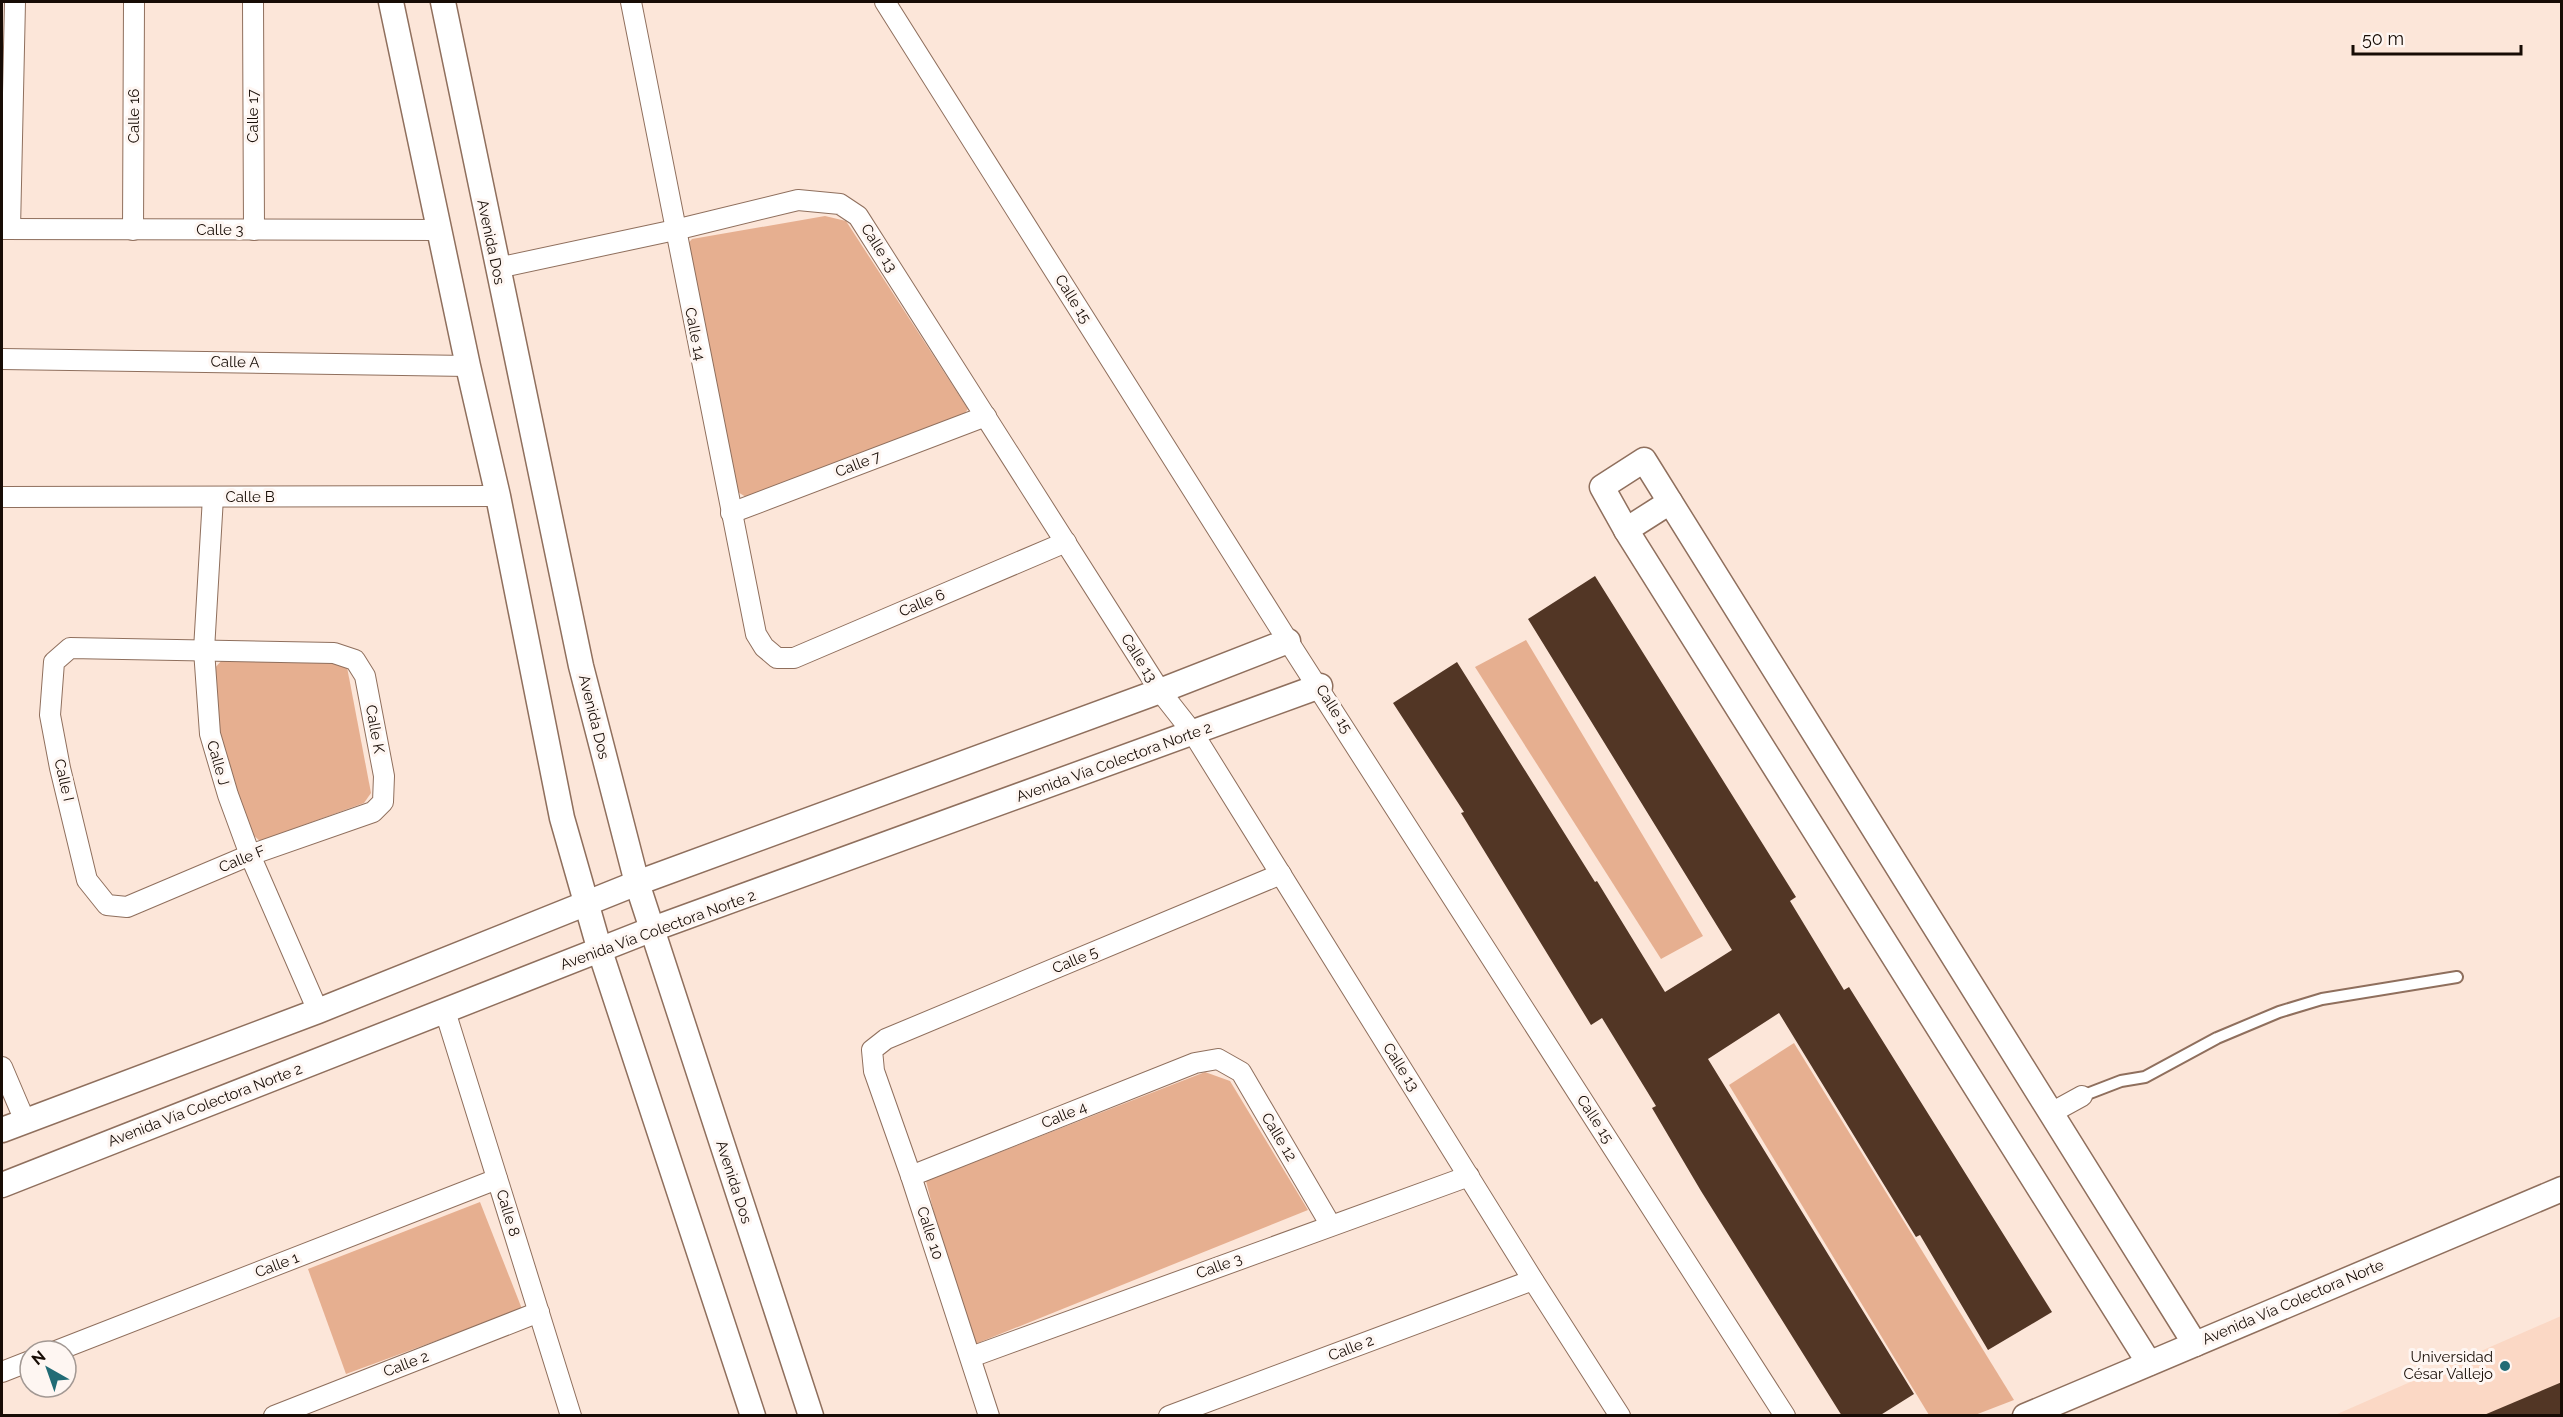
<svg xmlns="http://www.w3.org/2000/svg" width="2563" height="1417" viewBox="0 0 2563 1417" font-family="Raleway,sans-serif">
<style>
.built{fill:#fbd8c5}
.green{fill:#e6af90}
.building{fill:#523625}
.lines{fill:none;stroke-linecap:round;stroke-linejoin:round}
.service-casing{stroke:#8f6f5d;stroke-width:14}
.minor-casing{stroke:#8f6f5d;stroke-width:22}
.tertiary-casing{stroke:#8f6f5d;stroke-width:27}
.service{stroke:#fff;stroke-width:10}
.minor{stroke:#fff;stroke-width:20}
.tertiary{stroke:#fff;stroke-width:24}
.poi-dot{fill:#216b75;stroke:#fef6f2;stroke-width:2}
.labels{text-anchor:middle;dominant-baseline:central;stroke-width:6;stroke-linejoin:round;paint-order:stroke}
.street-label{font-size:15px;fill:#170c05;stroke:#fef6f2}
.poi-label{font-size:15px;fill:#170c05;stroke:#fef6f2;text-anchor:end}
</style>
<rect width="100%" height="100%" fill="#fce6d9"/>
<path class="built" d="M2561,1316V1415H2335Z"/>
<g class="green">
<path d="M825,216L846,221L968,409L961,418L746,497L731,488L683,249L692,239Z"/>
<path d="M1526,640L1703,936L1661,959L1475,667Z"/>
<path d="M223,659L340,660L347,667L371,793L364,803L260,841L253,835L225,760L219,731L213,670Z"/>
<path d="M1794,1043L2014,1400L1975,1415H1929L1729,1085Z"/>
<path d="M1205,1072L1230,1081L1308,1210L968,1347L926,1181Z"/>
<path d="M480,1202L522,1309L346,1374L308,1269Z"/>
</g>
<g class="building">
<path d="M1595,576L1796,897L1790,901L1844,990L1849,987L2052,1312L1988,1350L1920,1235L1916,1237L1779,1013L1708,1059L1914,1394L1879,1416H1842L1701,1191L1652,1108L1656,1106L1602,1018L1591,1025L1461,813L1464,812L1393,703L1457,662L1595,882L1597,881L1665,992L1702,969L1732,950L1528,619Z"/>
<path d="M2562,1382V1416H2484V1415Z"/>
</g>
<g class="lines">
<g class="service-casing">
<path id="service" d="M2082,1096L2121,1081L2145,1077L2217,1038L2279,1012L2322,999L2457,977"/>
</g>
<g class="minor-casing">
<g id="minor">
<path d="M253,2L254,230"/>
<path d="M631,2L756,634L764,647L777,658H794L1066,542"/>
<path d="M885,2L1288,641L1785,1416"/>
<path d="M2,229L439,230"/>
<path d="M10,229L15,2"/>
<path d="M133,230L134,2"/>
<path d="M497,268L675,230L798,200L840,204L858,216L1160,691L1193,733L1533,1280L1620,1416"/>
<path d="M2,359L468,366"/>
<path d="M2,497L498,496"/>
<path d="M213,497L204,650L210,734L228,795L250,855L318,1011"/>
<path d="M731,513L986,416"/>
<path d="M70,648L334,653L355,660L365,676L384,776L383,802L373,812L250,855L127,907L107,905L87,880L60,768L50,715L54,662Z"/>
<path d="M445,1011L571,1416"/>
<path d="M2,1067L25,1121"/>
<path d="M2051,1113L2082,1096"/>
<path d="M911,1176L1195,1063L1218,1059L1241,1072L1330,1224"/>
<path d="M56,1351L497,1179"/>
<path d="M971,1357L1469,1176"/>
<path d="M2,1372L30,1361"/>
<path d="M274,1416L539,1312"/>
<path d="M989,1416L911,1176L874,1071L872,1050L886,1039L1281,874"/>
<path d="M1169,1416L1533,1280"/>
</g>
</g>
<g class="tertiary-casing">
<g id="tertiary">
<path d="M391,2L468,366L498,496L562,818L600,951L753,1416"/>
<path d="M443,2L581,666L637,883L811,1416"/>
<path d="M1626,530L1670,502"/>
<path d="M2,1130L318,1011L637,883L1160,691L1288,641"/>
<path d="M2,1185L650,930L1320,686"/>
<path d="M2149,1363L1626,530L1602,487L1644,460L2195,1344"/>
<path d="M2025,1416L2562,1189"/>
</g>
</g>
<use href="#service" class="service"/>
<use href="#minor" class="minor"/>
<use href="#tertiary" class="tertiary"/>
</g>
<circle class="poi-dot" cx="2505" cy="1366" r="6"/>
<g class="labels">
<g class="street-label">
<text transform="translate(134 116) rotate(-90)">Calle 16</text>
<text transform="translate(253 116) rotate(-90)">Calle 17</text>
<text x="220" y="230">Calle 3</text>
<text transform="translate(491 242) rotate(78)">Avenida Dos</text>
<text transform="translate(879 248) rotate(58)">Calle 13</text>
<text transform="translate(1073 299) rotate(58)">Calle 15</text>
<text transform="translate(695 334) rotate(79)">Calle 14</text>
<text transform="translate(235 362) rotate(1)">Calle A</text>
<text transform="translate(858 464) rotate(-21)">Calle 7</text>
<text x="250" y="497">Calle B</text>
<text transform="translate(922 603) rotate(-23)">Calle 6</text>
<text transform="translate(1139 658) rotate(58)">Calle 13</text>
<text transform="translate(1334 709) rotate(58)">Calle 15</text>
<text transform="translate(594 717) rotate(76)">Avenida Dos</text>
<text transform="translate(375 729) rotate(80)">Calle K</text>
<text transform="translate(1114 762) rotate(-20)">Avenida Vía Colectora Norte 2</text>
<text transform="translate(218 763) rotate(74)">Calle J</text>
<text transform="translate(64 780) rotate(77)">Calle I</text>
<text transform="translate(242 859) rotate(-22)">Calle F</text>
<text transform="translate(658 930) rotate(-20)">Avenida Vía Colectora Norte 2</text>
<text transform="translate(1075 960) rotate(-23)">Calle 5</text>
<text transform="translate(1401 1067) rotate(58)">Calle 13</text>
<text transform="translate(205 1105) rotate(-21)">Avenida Vía Colectora Norte 2</text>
<text transform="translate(1064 1115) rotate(-22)">Calle 4</text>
<text transform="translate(1595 1119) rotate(57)">Calle 15</text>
<text transform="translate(1279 1137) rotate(59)">Calle 12</text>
<text transform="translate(734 1182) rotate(72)">Avenida Dos</text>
<text transform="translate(508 1213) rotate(73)">Calle 8</text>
<text transform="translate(930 1233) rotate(72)">Calle 10</text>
<text transform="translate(277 1265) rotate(-21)">Calle 1</text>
<text transform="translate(1219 1266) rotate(-20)">Calle 3</text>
<text transform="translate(2293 1302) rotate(-23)">Avenida Vía Colectora Norte</text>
<text transform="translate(1351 1348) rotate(-21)">Calle 2</text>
<text transform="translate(406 1364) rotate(-21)">Calle 2</text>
</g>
<g class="poi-label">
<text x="2493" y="1357">Universidad<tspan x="2493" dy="17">César Vallejo</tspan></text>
</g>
</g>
<rect width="2563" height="1417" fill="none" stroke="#170c05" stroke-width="6"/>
<g transform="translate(48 1369) rotate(320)"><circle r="28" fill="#fef6f2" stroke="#a29893" stroke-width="1.5"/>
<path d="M0-4.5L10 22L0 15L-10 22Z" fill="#216b75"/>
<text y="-9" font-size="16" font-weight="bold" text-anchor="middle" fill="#170c05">N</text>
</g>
<path d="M2353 45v9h168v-9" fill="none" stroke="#170c05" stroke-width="3"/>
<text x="2362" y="45" font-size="18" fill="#170c05" stroke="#fef6f2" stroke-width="4.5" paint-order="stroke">50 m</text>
</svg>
